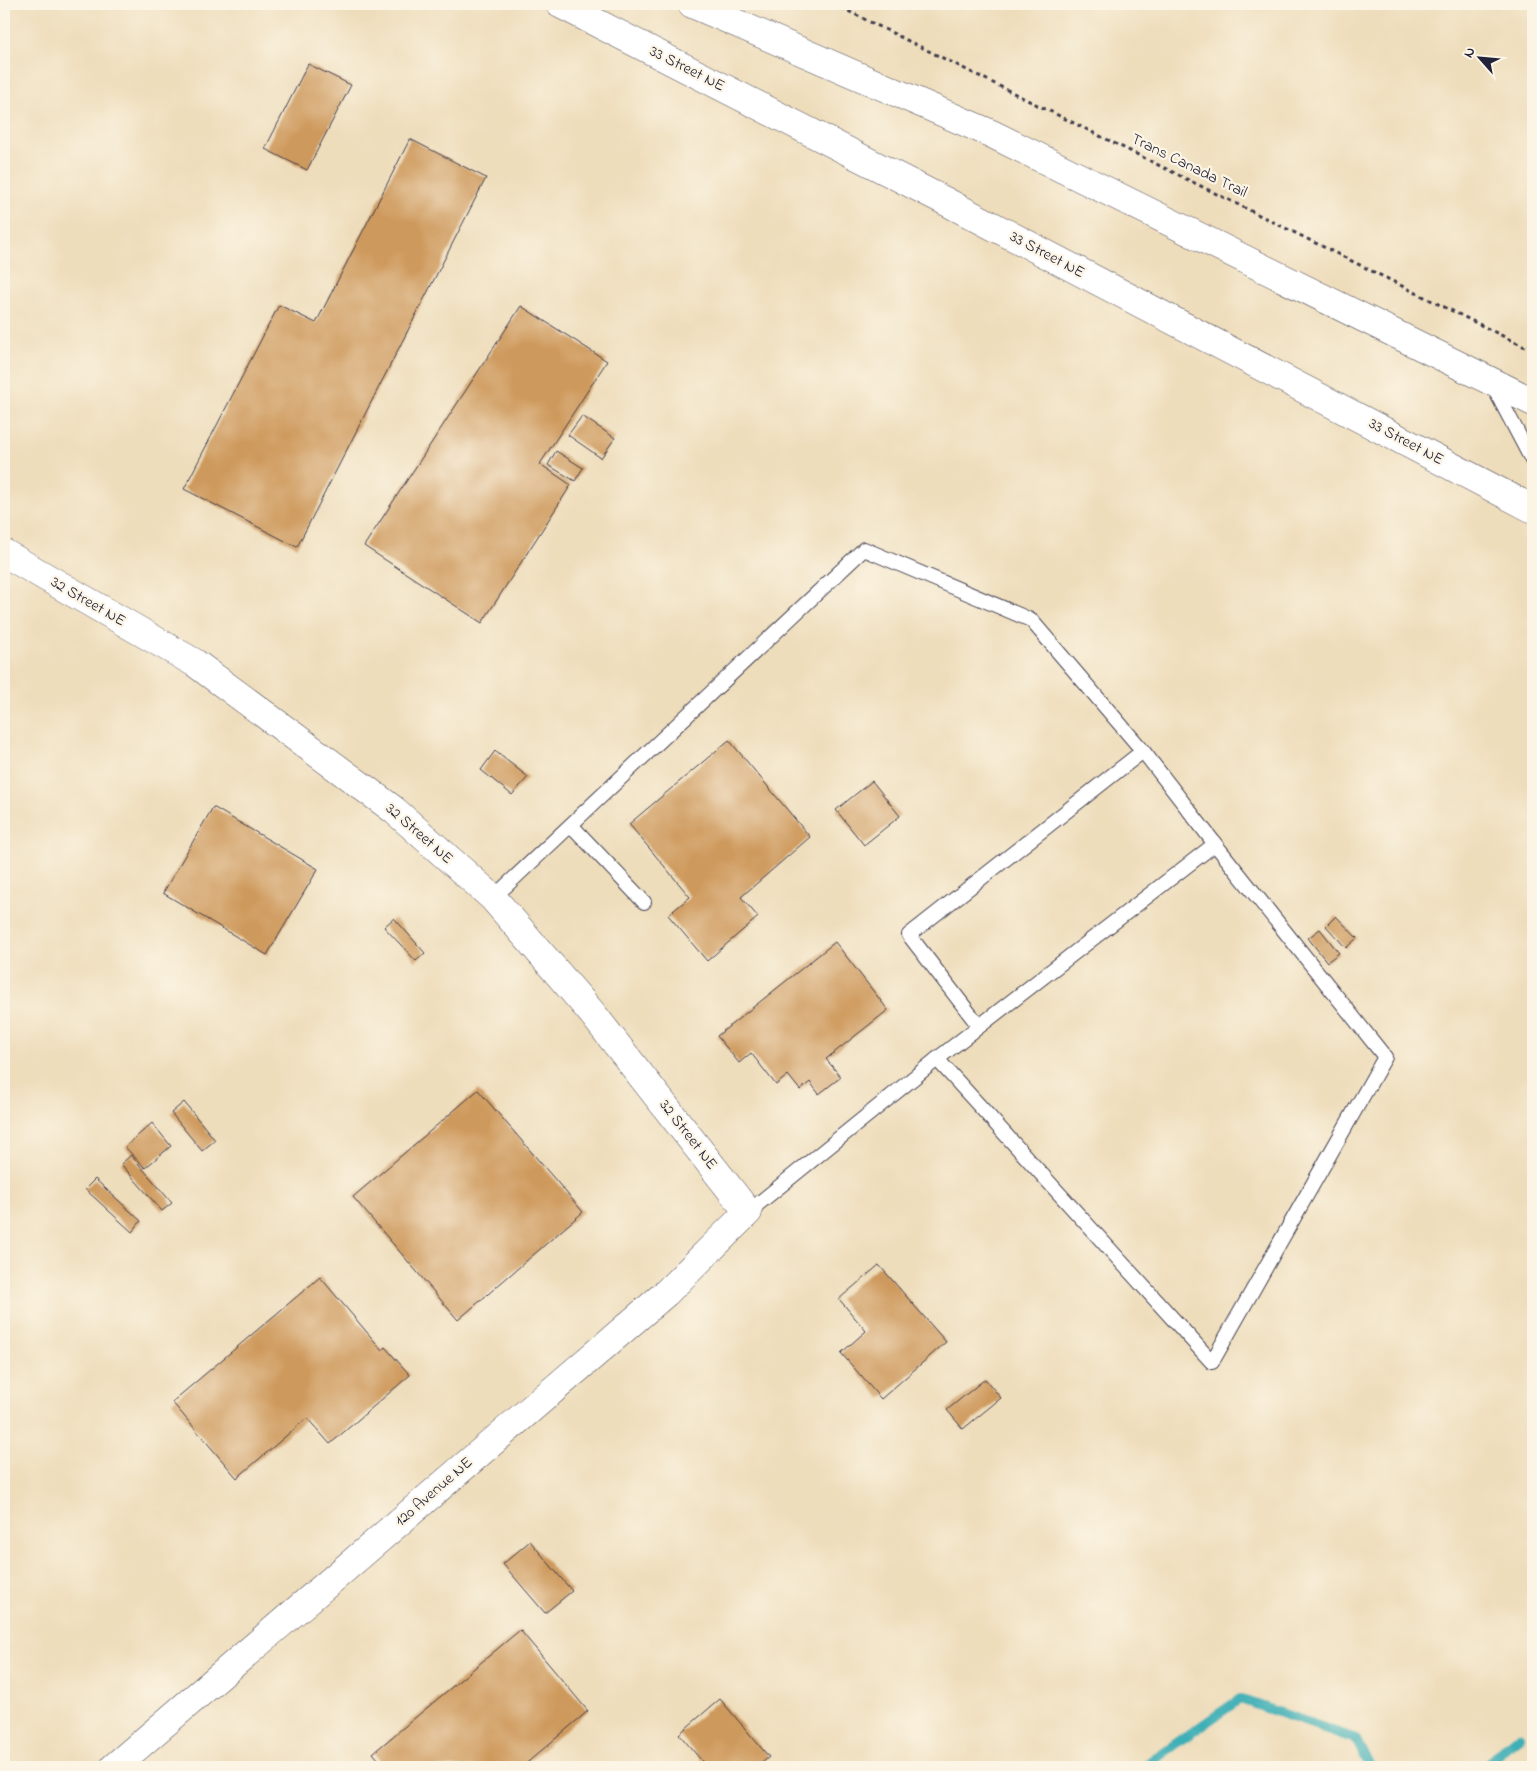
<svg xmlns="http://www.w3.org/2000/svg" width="1537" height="1771" viewBox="0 0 1537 1771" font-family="'Indie Flower',sans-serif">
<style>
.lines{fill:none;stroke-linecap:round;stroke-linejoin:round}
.stream{stroke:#3eafb6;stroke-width:10}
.building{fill:#ce995c}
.lane-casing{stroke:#413e4e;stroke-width:16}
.street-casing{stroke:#413e4e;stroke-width:29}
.secondary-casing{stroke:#413e4e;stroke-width:29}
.path{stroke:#413e4e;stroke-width:3;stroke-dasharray:4 4;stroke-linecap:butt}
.lane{stroke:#fff;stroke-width:14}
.street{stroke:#fff;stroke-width:28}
.secondary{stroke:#fff;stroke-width:28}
.labels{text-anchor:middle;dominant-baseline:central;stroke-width:4.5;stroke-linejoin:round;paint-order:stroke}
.street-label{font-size:16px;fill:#22223b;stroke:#fcf5e5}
</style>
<rect width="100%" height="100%" fill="#fcf5e5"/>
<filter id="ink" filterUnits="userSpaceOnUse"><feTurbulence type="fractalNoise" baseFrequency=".02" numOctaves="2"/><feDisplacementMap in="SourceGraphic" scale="10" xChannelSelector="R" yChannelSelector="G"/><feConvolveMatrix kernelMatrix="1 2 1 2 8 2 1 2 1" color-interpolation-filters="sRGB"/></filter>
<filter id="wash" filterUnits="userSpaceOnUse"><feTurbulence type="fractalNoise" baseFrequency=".0096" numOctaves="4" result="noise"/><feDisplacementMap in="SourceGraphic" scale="20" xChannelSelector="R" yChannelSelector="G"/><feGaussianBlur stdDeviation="1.12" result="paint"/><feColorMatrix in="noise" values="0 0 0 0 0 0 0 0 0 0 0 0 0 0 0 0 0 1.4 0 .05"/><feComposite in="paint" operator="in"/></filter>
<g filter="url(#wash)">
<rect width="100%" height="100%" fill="#edb"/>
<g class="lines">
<g class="stream">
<path d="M1142,1767L1240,1699L1356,1739L1370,1767"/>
<path d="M1483,1767L1519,1736"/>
</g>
</g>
<g id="blocks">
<g class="building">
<path d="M308,64L351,85L307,170L265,149Z"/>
<path d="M410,139L486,178L297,547L184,489L279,305L316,323Z"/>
<path d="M521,306L607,361L540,464L571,485L482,623L364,546Z"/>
<path d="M582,416L615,438L601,458L568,435Z"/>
<path d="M556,451L583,468L575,481L548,465Z"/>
<path d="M729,740L810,837L741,897L758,917L707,961L668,915L690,897L629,824Z"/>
<path d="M495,751L528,777L512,795L481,770Z"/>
<path d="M872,781L900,816L864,845L836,810Z"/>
<path d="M213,807L318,869L267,955L163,893Z"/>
<path d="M1336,916L1357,938L1346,948L1326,926Z"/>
<path d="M394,918L425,953L416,961L384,927Z"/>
<path d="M1320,929L1339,953L1327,962L1308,938Z"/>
<path d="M835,942L888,1010L826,1059L841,1077L819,1094L810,1082L800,1090L788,1075L776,1085L751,1053L739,1063L717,1036Z"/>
<path d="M478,1090L583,1212L458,1320L353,1197Z"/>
<path d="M184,1102L215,1140L202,1151L171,1113Z"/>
<path d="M152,1123L171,1146L145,1168L125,1147Z"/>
<path d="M131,1155L172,1203L162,1211L121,1164Z"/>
<path d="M95,1179L141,1221L132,1232L85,1189Z"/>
<path d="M879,1265L946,1342L881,1399L841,1353L866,1331L839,1299Z"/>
<path d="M320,1277L382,1350L385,1347L410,1375L330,1444L307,1418L237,1478L172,1402Z"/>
<path d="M985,1379L1001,1398L963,1429L947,1410Z"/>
<path d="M530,1541L572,1591L545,1613L503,1564Z"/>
<path d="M520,1630L588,1711L522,1767H385L373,1753Z"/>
<path d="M720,1699L769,1757L757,1767H707L679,1734Z"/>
</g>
</g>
</g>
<g filter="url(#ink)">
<use href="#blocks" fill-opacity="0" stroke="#413e4e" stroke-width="1"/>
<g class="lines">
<g class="lane-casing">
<g id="lane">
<path d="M1493,386L1533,462"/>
<path d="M571,825L644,902"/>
<path d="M493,898L864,549L1031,620L1143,751L1215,844L937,1059L748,1212"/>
<path d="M979,1026L909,935L1143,751"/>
<path d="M937,1059L1212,1362L1385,1057L1215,844"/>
</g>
</g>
<g class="street-casing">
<path id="street" d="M4,553L195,663L394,810L493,898L592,1013L748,1212L666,1293L114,1767"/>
</g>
<g class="secondary-casing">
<g id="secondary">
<path d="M560,4L943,200L1533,509"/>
<path d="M692,4L992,134L1533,402"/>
</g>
</g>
<path class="path" d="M834,4L1533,351"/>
<use href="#lane" class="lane"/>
<use href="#street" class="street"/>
<use href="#secondary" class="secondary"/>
</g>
</g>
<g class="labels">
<g class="street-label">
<text transform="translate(687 69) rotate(27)">33 Street NE</text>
<text transform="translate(1189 166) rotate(26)">Trans Canada Trail</text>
<text transform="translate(1047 255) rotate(28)">33 Street NE</text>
<text transform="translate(1406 442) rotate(28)">33 Street NE</text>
<text transform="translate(88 602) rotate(30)">32 Street NE</text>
<text transform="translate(419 834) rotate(41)">32 Street NE</text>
<text transform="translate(688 1135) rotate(52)">32 Street NE</text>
<text transform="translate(434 1492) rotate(-41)">120 Avenue NE</text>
</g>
</g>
<rect width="1537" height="1771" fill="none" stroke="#fcf5e5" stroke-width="20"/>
<g transform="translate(1480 58) rotate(297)" stroke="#fcf5e5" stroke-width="4" paint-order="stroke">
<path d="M0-4L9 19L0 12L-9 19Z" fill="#22223b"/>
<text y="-8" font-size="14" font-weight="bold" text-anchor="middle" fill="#22223b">N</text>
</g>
</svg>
